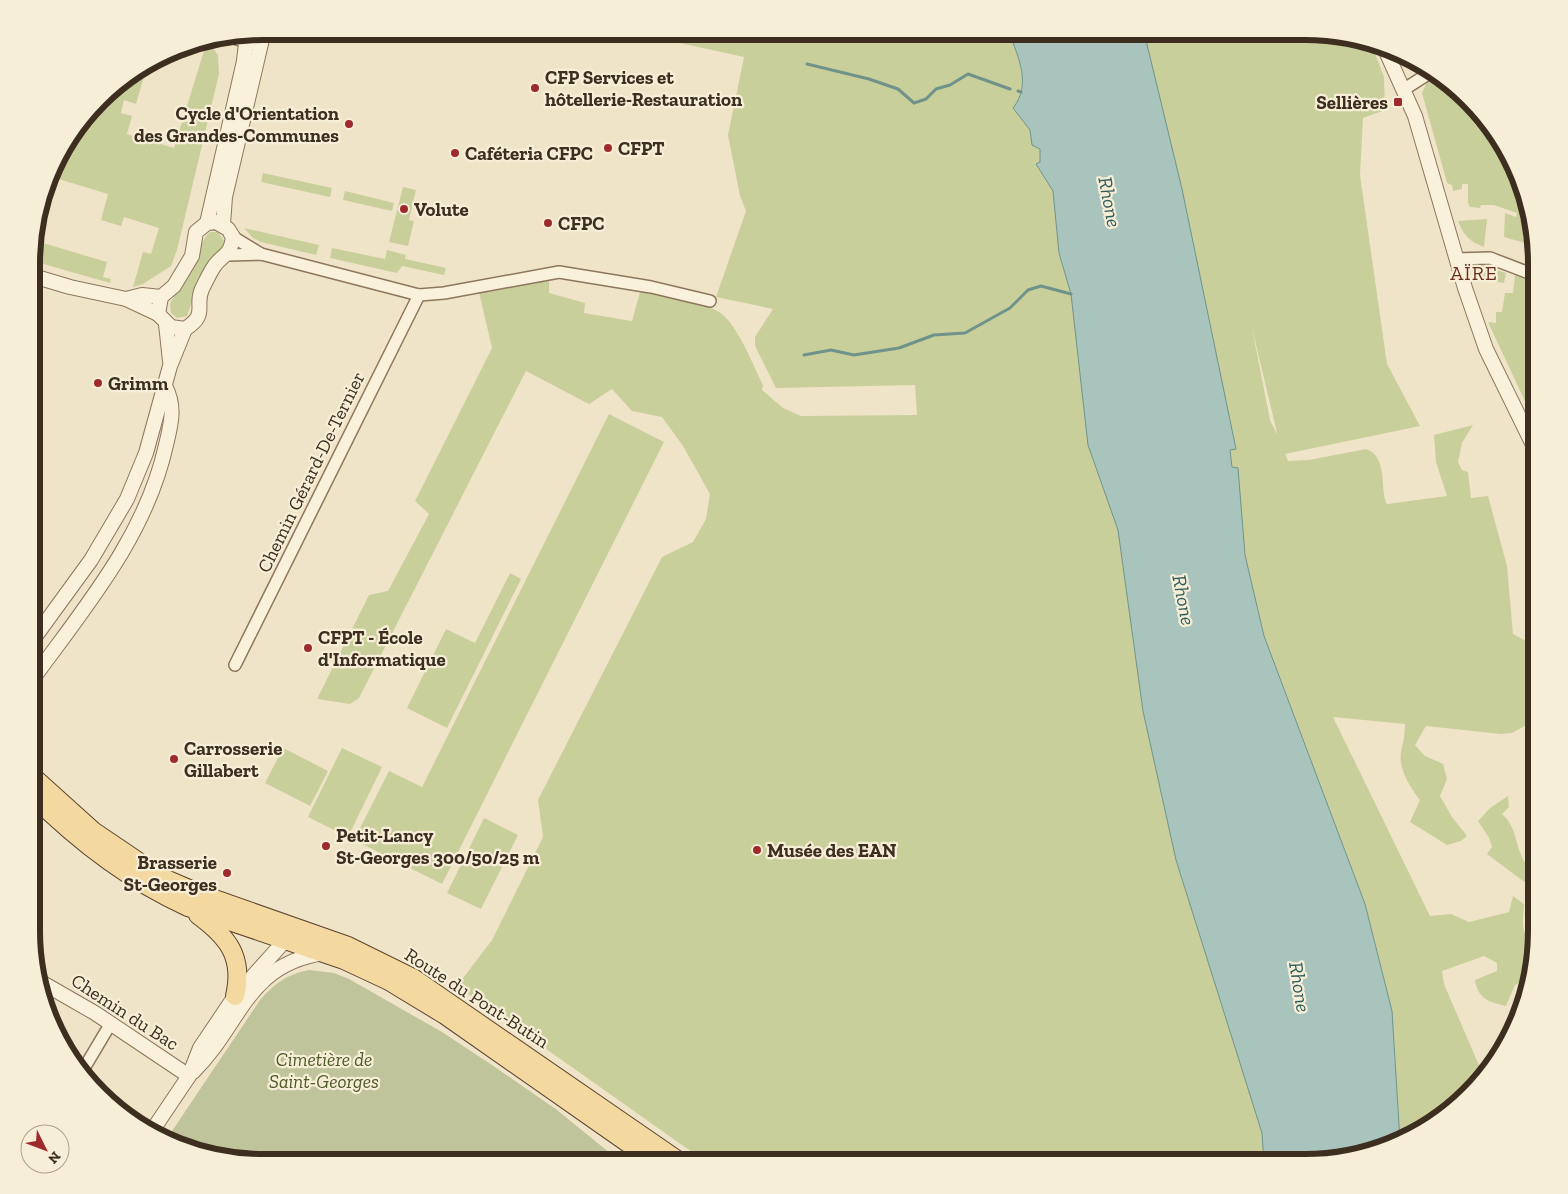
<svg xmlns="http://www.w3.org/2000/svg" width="1568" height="1194" viewBox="0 0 1568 1194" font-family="'Zilla Slab',serif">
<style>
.green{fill:#c9cf9b;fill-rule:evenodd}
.cemetery{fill:#bfc49a}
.water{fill:#a9c4bc;stroke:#6f938a}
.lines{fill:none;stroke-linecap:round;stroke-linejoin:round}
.stream{stroke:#6f938a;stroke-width:3}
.minor-casing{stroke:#8d765c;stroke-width:14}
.tertiary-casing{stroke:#8d765c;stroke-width:16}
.primary-casing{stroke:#5b4430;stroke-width:20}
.minor{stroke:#faf1dc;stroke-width:11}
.tertiary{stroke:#faf1dc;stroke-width:14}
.primary{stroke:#f3d9a0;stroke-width:18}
.poi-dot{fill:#9e2a2b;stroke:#f7eed8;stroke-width:2}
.labels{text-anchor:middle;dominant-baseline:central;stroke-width:4.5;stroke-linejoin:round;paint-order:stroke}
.poi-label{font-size:19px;font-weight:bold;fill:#3d2e20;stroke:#f7eed8;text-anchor:start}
.street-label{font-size:19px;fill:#3d2e20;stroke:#f7eed8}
.park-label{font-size:19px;font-style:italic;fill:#4d5a26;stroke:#f7eed8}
.water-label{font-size:20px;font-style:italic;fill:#2f5d5a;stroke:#f7eed8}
.neighbourhood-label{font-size:20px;letter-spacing:1px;fill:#6b2e1e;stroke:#f7eed8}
.rim{fill:none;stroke:#3d2e20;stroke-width:6}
</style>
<rect width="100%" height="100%" fill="#f0e4c8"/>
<g class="green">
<path d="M625,31L1009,32C1019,57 1031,84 1013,108L1030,130L1032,145L1040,148V163L1036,164L1053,191L1059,253L1071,294L1088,445L1118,530L1143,711L1176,860L1262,1133L1264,1163L706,1162L457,986L492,940L543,837L538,800L662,557L693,542L706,519L710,494L683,446L662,417L632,411L612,389L589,404L526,371L359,698L350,704L317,699L369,595L388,591L429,514L415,501L492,348L479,292L549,278V293L585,303L584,313L632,321L640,292C659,294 707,302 722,314C739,328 753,365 763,385L762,390L783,408L801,416L917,415L915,385L776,388L755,346V337L773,309L716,297L746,211L740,196L728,135L744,57Z"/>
<path d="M1144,32H1320L1371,43L1384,77L1385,110L1363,118L1360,175L1387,364L1420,426L1285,454L1288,461L1309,460L1366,449C1389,457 1379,490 1387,504L1447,496L1436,462L1434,435L1473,425L1462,443L1458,462L1462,470L1468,472L1471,498L1488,496L1507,566L1513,634L1536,646V726L1528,724L1512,733L1501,734L1426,726L1415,745L1425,756L1443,764L1447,779L1440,796L1452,817L1467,836L1461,841L1447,845L1410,822L1420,800C1410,787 1398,769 1401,752C1403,742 1405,735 1405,724L1333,717L1430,916L1451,914L1469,922L1509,912L1513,896L1524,904C1523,923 1519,933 1536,945C1534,960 1524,966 1523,981L1515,985L1506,1006C1489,1002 1478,999 1475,980L1497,971V963L1484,956L1442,971L1444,984L1484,1077L1479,1084L1407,1139L1400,1141L1392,1011L1377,950L1365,904L1264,636L1245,555L1230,450L1235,448ZM1252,328L1277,433V434L1270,420Z"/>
<path d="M207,41L218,55L219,74L177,250L171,266L143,284L133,287L143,252L151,254L159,228L124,217L121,226L101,220L108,194L52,177L62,147L110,89L144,69L146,70L136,104L124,100L121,113L132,116L127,134L174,148Z"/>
<path d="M1436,75L1458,89L1513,161L1530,233L1525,243L1504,237L1505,213L1516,217L1517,213L1494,205H1481L1480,208L1470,207L1468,203V184H1462V189L1453,191L1452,185L1447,183L1422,93L1428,80Z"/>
<path d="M263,173L332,188L330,197L261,182Z"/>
<path d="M403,187L416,190L409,220L414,221L408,246L389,242Z"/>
<path d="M345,191L394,203L392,211L343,200Z"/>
<path d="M1487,219L1484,247C1470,242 1464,236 1458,221Z"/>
<path d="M244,228L319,245L316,255L261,242L253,238Z"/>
<path d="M210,232H218L224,241L222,247L195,293L187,316L177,318L171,313L170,303C181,289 202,237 210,232Z"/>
<path d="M33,240L107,262L103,277L111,279L110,283L33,261Z"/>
<path d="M332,248L385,259L387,250L406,255L405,259L446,268L444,275L402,266L397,273L330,258Z"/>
<path d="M1497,270L1506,273L1504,283L1479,279C1481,270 1489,269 1497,270Z"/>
<path d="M1515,275L1537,282V427L1488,322L1496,323V312H1502L1505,293H1513Z"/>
<path d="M609,414L664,442L442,884L354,840L389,771L422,787Z"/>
<path d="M510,573L521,579L447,728L407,708L446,629L475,643Z"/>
<path d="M283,748L328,771L310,806L265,783Z"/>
<path d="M342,748L382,767L348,837L308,817Z"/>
<path d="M1508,796L1509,807L1502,814C1521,829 1513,861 1536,871V885L1523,881L1487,854L1492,847L1489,838L1478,821L1490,808Z"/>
<path d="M484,818L518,835L481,909L447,893Z"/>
</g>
<path class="cemetery" d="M309,970L334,973L349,979L442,1032L492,1065L557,1110L621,1162H248L174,1145L166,1140L260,1000C274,984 287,974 309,970Z"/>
<path class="water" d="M1009,32H1144L1182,189L1236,449L1230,450L1232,467L1238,468L1245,555L1264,636L1365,904L1392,1011L1400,1141L1305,1163H1264L1262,1133L1176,860L1143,711L1118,530L1088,445L1071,294L1059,253L1053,191L1036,164L1040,162V149L1032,145L1030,130L1013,108C1032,84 1018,57 1009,32Z"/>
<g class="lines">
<g class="stream">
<path d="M807,64L869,79L898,89L914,103L926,99L936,89L950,85L968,74L1010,89"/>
<path d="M1018,91L1021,92"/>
<path d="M804,355L831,350L854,355L899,348L934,335L965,333L1010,308L1028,290L1041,286L1071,294"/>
</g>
<g class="minor-casing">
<g id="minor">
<path d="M231,37L253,44"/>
<path d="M1403,90L1431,72"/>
<path d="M233,237L261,254"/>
<path d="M228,255L261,254L419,295L235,665"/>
<path d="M1457,259L1490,258L1537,276"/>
<path d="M419,295L444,293L559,272L651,287L710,301"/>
<path d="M83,1070L111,1023"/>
</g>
</g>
<g class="tertiary-casing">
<g id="tertiary">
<path d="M1384,47L1415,116L1465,288L1486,349L1537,453"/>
<path d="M216,222L228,229L233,237C230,256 225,253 215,265C210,272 206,281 202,289C194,306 209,314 185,329L171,327L158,314L161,297L174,286L192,256L196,232L207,223Z"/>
<path d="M207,223L244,61L247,34"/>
<path d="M223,224L225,197L264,31"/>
<path d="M33,276L70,287L126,299L158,314"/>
<path d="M126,299L142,295L161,297"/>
<path d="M166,324L170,361"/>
<path d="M32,641L91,560L127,499L146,453L170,366L185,329"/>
<path d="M32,680C85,607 146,536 166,445C171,424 176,407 165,386"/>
<path d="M41,982L95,1013L189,1076"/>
<path d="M193,1072C241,1025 246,964 324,953"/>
<path d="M152,1131L189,1076L200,1048L235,996L281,945L293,936"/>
</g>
</g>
<g class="primary-casing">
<g id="primary">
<path d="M32,776L93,831L161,877L203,895L348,946L413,978L680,1162"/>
<path d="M32,795C77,840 130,881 188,907L344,960L389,981L445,1015L655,1162"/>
<path d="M198,915C228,937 244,957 235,996"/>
</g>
</g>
<use href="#minor" class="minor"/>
<use href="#tertiary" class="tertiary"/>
<use href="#primary" class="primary"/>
</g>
<g class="poi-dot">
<circle cx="535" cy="88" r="5"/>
<rect x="1393" y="97" width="10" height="10" rx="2.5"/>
<circle cx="349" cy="124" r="5"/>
<circle cx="608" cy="148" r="5"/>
<circle cx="455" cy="153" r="5"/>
<circle cx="404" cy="209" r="5"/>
<circle cx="548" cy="223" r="5"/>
<circle cx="98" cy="383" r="5"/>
<circle cx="308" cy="648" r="5"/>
<circle cx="174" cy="759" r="5"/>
<circle cx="326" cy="846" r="5"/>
<circle cx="757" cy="850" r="5"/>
<circle cx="227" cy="873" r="5"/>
</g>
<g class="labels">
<g class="poi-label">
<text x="545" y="77">CFP Services et<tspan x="545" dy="22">hôtellerie-Restauration</tspan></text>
<text x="1388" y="102" text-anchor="end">Sellières</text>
<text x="339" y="113" text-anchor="end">Cycle d'Orientation<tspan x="339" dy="22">des Grandes-Communes</tspan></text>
<text x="618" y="148">CFPT</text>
<text x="465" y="153">Caféteria CFPC</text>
<text x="414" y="209">Volute</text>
<text x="558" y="223">CFPC</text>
<text x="108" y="383">Grimm</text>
<text x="318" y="637">CFPT - École<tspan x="318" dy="22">d'Informatique</tspan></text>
<text x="184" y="748">Carrosserie<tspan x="184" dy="22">Gillabert</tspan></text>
<text x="336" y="835">Petit-Lancy<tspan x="336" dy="22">St-Georges 300/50/25 m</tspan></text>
<text x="767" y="850">Musée des EAN</text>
<text x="217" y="862" text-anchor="end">Brasserie<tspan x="217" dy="22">St-Georges</tspan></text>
</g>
<g class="street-label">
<text transform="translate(311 472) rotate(-64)">Chemin Gérard-De-Ternier</text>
<text transform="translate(477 998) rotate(33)">Route du Pont-Butin</text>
<text transform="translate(125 1012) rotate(33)">Chemin du Bac</text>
</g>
<g class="park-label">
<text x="324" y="1059">Cimetière de<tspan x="324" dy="22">Saint-Georges</tspan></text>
</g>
<g class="water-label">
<text transform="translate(1110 202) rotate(79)">Rhone</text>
<text transform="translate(1184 600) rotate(79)">Rhone</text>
<text transform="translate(1300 987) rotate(81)">Rhone</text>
</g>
<g class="neighbourhood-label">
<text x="1474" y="273">AÏRE</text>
</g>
</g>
<path d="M0 0H1568V1194H0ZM263 40H1305A223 223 0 0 1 1528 263V931A223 223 0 0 1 1305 1154H263A223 223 0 0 1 40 931V263A223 223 0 0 1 263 40Z" fill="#f7eed8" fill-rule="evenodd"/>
<path class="rim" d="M263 40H1305A223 223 0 0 1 1528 263V931A223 223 0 0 1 1305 1154H263A223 223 0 0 1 40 931V263A223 223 0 0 1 263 40Z"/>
<g transform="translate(45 1149) rotate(132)"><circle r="24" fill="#f7eed8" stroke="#ada18e"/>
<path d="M0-4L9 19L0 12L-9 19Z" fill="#9e2a2b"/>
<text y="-8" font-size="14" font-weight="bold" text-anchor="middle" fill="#3d2e20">N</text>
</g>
</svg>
